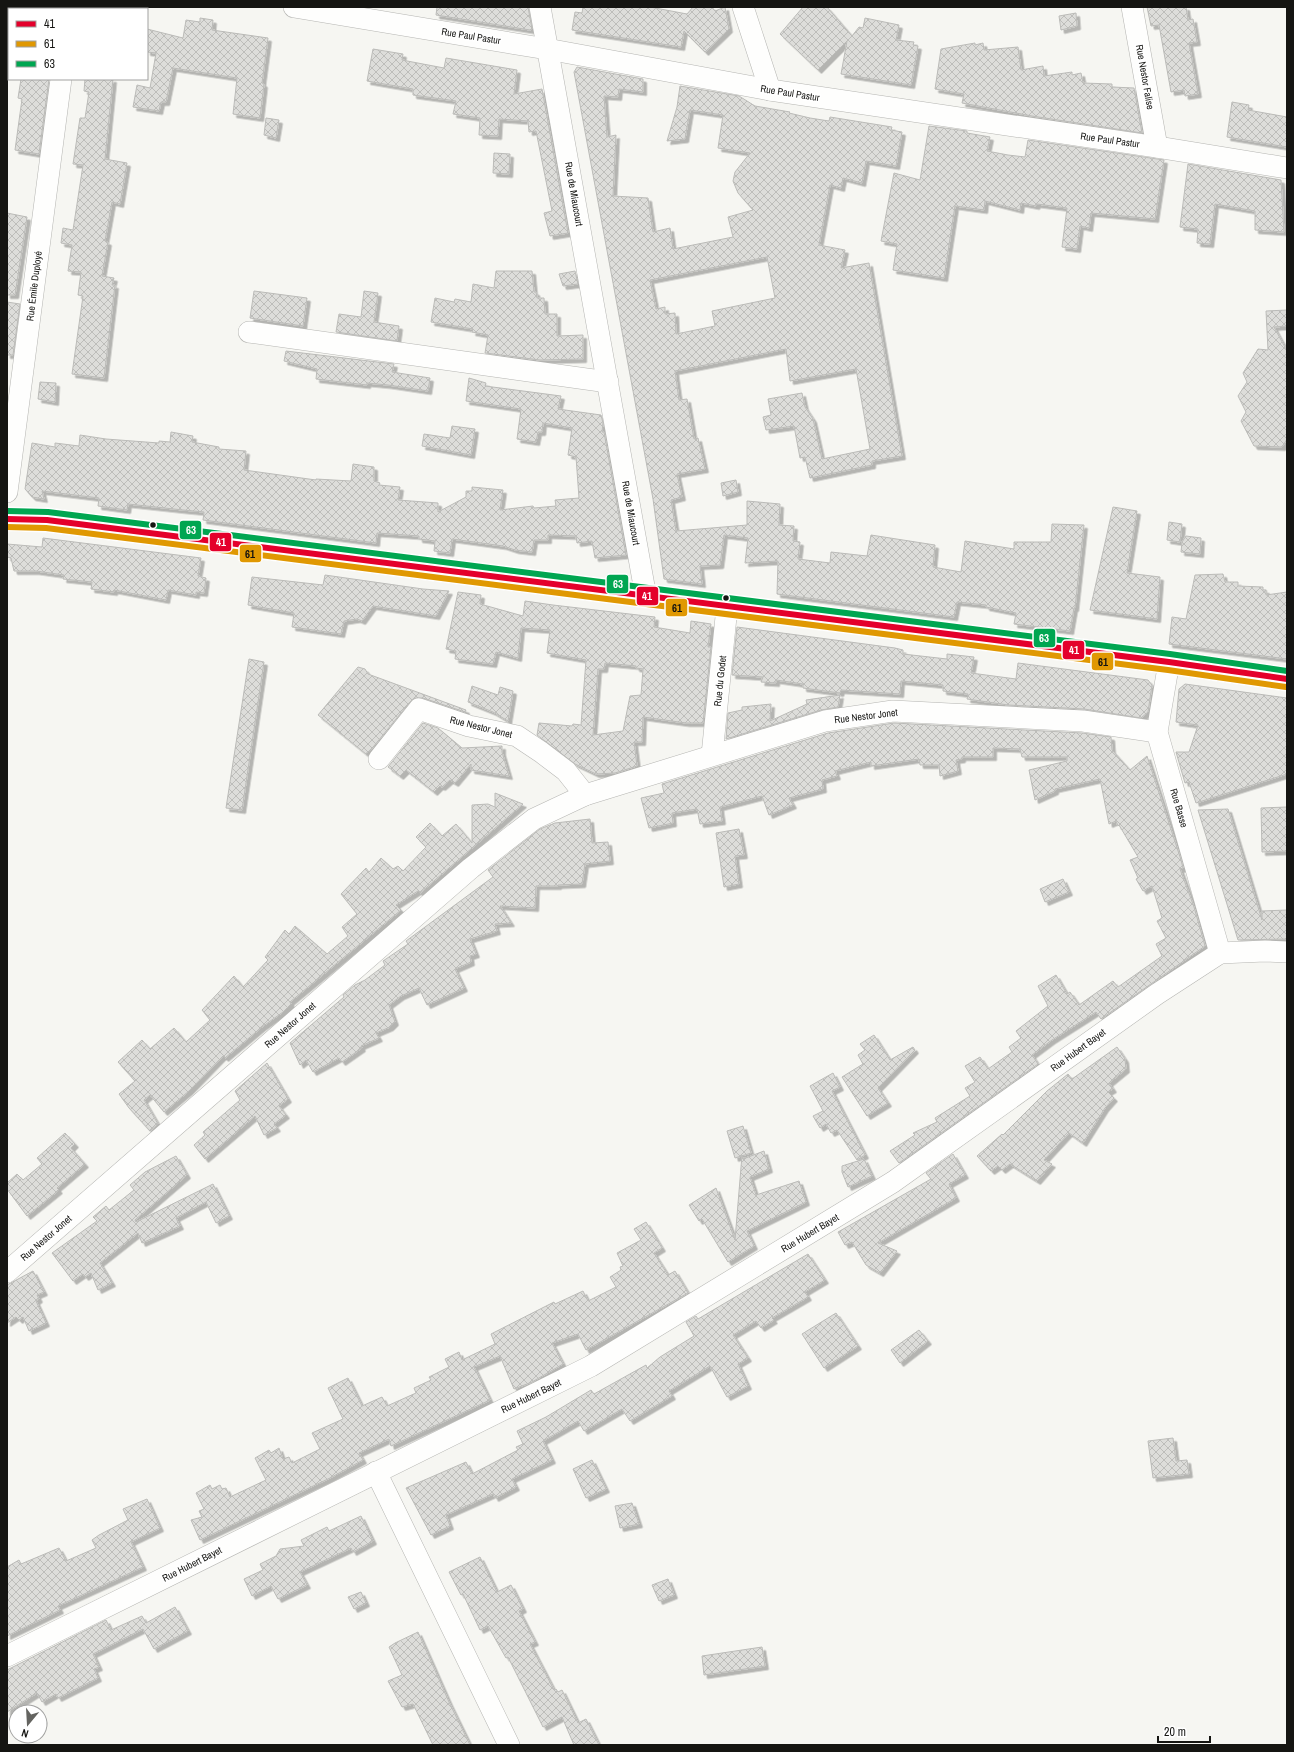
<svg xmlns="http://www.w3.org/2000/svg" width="1294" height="1752" viewBox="0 0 1294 1752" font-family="'Archivo Narrow',sans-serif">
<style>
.building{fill:url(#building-cross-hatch);stroke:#bbbbb8;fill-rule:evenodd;filter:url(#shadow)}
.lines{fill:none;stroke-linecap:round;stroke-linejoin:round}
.minor-casing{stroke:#b5b5b2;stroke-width:22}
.major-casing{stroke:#b5b5b2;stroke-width:24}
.minor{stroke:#fefefd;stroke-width:21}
.major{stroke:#fefefd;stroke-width:22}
.bus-1-casing{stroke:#fff;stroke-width:9}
.bus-2-casing{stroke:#fff;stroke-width:9}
.bus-3-casing{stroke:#fff;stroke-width:9}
.bus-1{stroke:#e4002b;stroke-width:6}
.bus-2{stroke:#e09802;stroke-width:6}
.bus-3{stroke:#00a651;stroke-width:6}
.bus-dot{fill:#151512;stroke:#fff;stroke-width:1.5}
.labels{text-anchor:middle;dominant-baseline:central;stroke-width:3.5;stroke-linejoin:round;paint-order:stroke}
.street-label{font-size:10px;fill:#151512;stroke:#fff}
.line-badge{stroke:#fff;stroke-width:1.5}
.badge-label{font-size:11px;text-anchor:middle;font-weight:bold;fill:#fff}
.pale-badge-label{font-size:11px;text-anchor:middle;font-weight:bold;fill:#111}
</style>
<defs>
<pattern id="building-cross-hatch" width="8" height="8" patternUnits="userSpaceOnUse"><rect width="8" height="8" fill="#ddddda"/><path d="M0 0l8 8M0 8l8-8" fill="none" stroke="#bdbdba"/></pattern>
<filter id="shadow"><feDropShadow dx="3.5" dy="3.5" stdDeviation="0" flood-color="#0004"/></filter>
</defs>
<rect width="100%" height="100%" fill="#f6f6f2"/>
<g class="building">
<path d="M437,7H528L532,29L530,30L436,15Z"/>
<path d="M583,7H650L687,14L693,7H712L715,11L725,7L729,29L705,52L684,31L681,47L572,30L575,12L582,13Z"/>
<path d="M803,7H827L852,36L859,27L863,28L865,18L899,25L896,40L914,42L913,45L918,46L911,85L841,74L847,41L818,70L780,34Z"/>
<path d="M1147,7H1186L1188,20L1193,19L1197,42L1189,43L1198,94L1185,96L1184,90L1171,92L1159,25L1151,26Z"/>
<path d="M1076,13L1077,26L1061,30L1059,16Z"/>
<path d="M200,18L213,20L212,30L268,38L262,83L264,84L260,118L233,114L237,78L173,68L166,102H161L159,111L133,107L137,85L150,88L156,53L147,52V29L183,38L186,20L200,22Z"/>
<path d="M975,43V45L983,43L984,50L1018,47L1021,70L1043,66L1044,76L1072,72V75L1081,73L1083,83L1112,84V87L1134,88L1142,133L1032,116L962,103L964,94L935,89L941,49Z"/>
<path d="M373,49L403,54L402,60L444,68L446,58L517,70L514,94L542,89L568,233L550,236L544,213L552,211L536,131L529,132L528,121L499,119L498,136L479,135L480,118L453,114L456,101L413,95V89L367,81Z"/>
<path d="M577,67L643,79V92L619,89L618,97L604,96L607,137L616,135L613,196L648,198L653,232L670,228L673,249L733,237L728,217L753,210L738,193L733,181L735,172L750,153L718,148L723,115L690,110L685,139L667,141L677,107L680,86L739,96L755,106L790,112L789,113L810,118L829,121L830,117L892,127L891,130L902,132L896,166L866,161L862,183L843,178L841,188L830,185L819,245L845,250L841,268L869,263L902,456L872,461V465L810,478L805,457L800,458L794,426L766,430L763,417L771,415L768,399L802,393L805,407L813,419L822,459L870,449L856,369L790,381L786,349L675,371L679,400L687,399L694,439L698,438L705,469L677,474L682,497L671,500L676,531L747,525V501L780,504L779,525L794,526L793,541L800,542L798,559L830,563L831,552L867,556L871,535L935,545L933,567L961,572L965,541L1014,549V542H1051L1052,524L1084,525L1075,608H1074L1070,631L1014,624L1016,613L986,607V605L957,602L954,617L777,594L778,561L745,563L748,538L724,535L720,565L700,566L702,584L664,579L653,499L574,72ZM767,257L775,298L712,311L715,326L676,334L675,313L665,314V307L656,309L650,280Z"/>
<path d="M21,79H49L39,154L15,150L22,99L18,98Z"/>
<path d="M85,79H113L105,159L127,163L120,204L112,202L105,241L108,242L102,276L114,278L112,285H115L104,378L72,374L83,296L78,295L81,272L68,271L72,245L61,243L63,228L73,230L83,165L73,164L80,118H85L89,92L84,91Z"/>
<path d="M1232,102L1249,105L1248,110L1287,117V147L1227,137Z"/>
<path d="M266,118L279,120L276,138L264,135Z"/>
<path d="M929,126L967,131V133L990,137L987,151L1008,155L1025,157L1028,140L1164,160L1155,219L1091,213L1089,228L1080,226L1077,249L1062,247L1067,208L1037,204L1036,206L1021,203L1020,210L985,201L984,210L955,206L944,278L893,270L897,244L881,241L894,173L920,180Z"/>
<path d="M494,153L510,154L509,174L493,173Z"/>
<path d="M1188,164L1281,180L1284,232L1255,230V211L1215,204L1210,244L1197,243L1198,229L1180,227Z"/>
<path d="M7,213L27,217L15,295H7Z"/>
<path d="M496,271H532L534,292H536L537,298H544L545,314H557V336L583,335V359L540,360L485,353L488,335L472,332L473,329L431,322L435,298L454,302L455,299L471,302L473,284L494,288Z"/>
<path d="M575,271L578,284L563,286L559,274Z"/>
<path d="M254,291L307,298L303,326L250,318Z"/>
<path d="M364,291L378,293L374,322L399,326L397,341L336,332L339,314L361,317Z"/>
<path d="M7,302L20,304L13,355H7Z"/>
<path d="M1287,310V326L1274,327L1287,351V439L1282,447L1254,446L1241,421L1246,412L1238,396L1247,382L1243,373L1258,349L1268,350L1266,311Z"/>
<path d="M286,351L394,364L392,372L430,378L428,391L388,385L367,383V385L316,379L317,369L284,361Z"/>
<path d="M469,378L486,383L485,386L561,396L558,409L601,415L603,423L602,432H604L626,555L595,558L592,541L577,543L576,536L548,535V540H534L532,552L515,550L503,546L452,539L450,553L434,551L435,541L419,539V536L377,533L376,543L203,520L204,512L183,510L128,504L127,510L98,506L99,498L42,491L44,499L32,497L25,489L32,443L55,447V443L79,446L80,435L106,439L159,443V441L170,442L171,432L193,436L192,442L219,447V449L246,451L244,470L316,480V479L351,481L353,464L374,467V481L380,483L379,485L400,487L398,500L438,503V512L466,497V491H472V487L503,490L500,510L533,506L534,508L556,506L555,500L579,498L576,457L568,455L572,428L543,423L542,432H538L536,442L517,439L521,409L466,401Z"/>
<path d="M40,382L56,383L55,402L38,399Z"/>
<path d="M452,426L475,429L471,455L422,446L424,434L450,438Z"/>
<path d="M736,480L738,492L723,496L721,483Z"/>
<path d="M1113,507L1137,511L1127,573L1160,577L1157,619L1090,610Z"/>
<path d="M1169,522L1182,524L1180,542L1167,540Z"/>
<path d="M1186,536L1201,538L1200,554L1181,552L1182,542Z"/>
<path d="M43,538L201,558L198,576L206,578L204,593L196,592V595L168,590L166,600L114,590V592L91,589L92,582L63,579L64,575L36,571H14L11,558L7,557V544L42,547Z"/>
<path d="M1223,574L1225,582H1238V586L1263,587V590H1266V595L1287,592V659L1169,644L1172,617L1186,619L1195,575Z"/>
<path d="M325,575L423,589L449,591L436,616L373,606L362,621L357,619L344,621L341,634L292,627L294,613L248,605L252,577L323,585Z"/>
<path d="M458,592L481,595L480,604L523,616L525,601L553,605L655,617L654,627L690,633L691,621L711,624L708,647H711L703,723H686L643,717L642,742H634L637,766L615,773L596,774L575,764L537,735L539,723L572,726L573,724L581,725L586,660L547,653L550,630L521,628L518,658L496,652L493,664L455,659L456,651L446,649ZM605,663L636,666V668L643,669L641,695L630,696L623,731L593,735L598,669H604Z"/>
<path d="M737,627L895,648L903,650V654L947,659V654L974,657L971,673L1016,679L1018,663L1148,680L1152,685L1148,712L1141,718L1084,709L1008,705L967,699L968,694L943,691V685L901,681L900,694L841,690L840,693L803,688V684L776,680V683L761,682L763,677L732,675Z"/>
<path d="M249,659L264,662L242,810L226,808Z"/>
<path d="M358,667L365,669L368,674L466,710L465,712L423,698H415L410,702L369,752L368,751L366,754L318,715Z"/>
<path d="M1185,684L1287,698V774L1196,803L1189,782L1185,783L1176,752H1189L1198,725L1176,722L1179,689Z"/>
<path d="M472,686L498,695L500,687L513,691L508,721L493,712L468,702Z"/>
<path d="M840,695L838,707L821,710L726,739L728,713L742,710V707L771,704L770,721L807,704L806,700Z"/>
<path d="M423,723L438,728L462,748L502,746V752L509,776L471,770V764L455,783L450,780L442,787L440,786L434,792L406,770L400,776L388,767Z"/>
<path d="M894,723L1082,733L1111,737L1112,750L1130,770L1147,756L1181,860L1183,868L1180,869L1194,907L1205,946L1101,1019L1096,1012L1052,1040L1032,1055L1038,1064L899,1163L890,1151L915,1135L913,1133L937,1122L935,1118L970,1096L965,1088L975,1082L965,1066L980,1057L988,1069L1012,1052L1009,1047L1021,1038L1016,1031L1048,1006L1038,986L1056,975L1067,994L1070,992L1079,1005L1113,981L1118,987L1162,956L1156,944L1166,938L1157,921L1162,918L1152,886L1143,891L1136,879L1138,878L1130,860L1138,857L1119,825L1118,826L1116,821L1109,824L1100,779L1055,789V791L1035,800L1029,770L1067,761V757H1022L1020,749L993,748V757H962V759L956,760L958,771L940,776L939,765H920L919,759L871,766V762L835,771L837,776L822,780L823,789L789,798L793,805L769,815L762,796L720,807L722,821L700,824L697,809L672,813L673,823L649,828L641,798L664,793L662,784L828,733Z"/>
<path d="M495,793L523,804L420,893L418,891L396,905L401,910L290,1002L291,1004L283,1012L262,1027L225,1058L223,1056L189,1091L164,1112L150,1095L144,1100L158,1124L150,1131L129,1108L119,1094L135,1081L118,1062L142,1040L150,1049L174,1028L186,1042L210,1020L202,1010L234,976L243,987L268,960L265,957L285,930L289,934L295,926L327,954L348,936L342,927L357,914L341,894L366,868L369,872L381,858L393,869L398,866L403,871L426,847L416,837L430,823L442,836L456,824L472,843V805L488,804L495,807Z"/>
<path d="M1287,807V851L1262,852L1261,808Z"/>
<path d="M1228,809L1262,920V911L1287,910V939L1238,940L1198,810Z"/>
<path d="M590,819L592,843L608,842L610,861L585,864L582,884L558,885V886H536L535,908L500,906L511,923L495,924L497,931L470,939L476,954L470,956L471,962L455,969L464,988L427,1005L419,988L401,996L389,1005L395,1022L390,1027L376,1033L379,1038L361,1046L362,1048L342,1062L339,1058L313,1072L306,1060L300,1065L290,1043L344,997L343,995L355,985L365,980L385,965L383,961L408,944L406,941L493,877L488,870L540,829L555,823Z"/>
<path d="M739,829L744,855L735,856L739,884L724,887L716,833Z"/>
<path d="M1063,879L1069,892L1045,902L1040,889Z"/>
<path d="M874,1035L890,1060L913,1047L915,1050L878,1088L888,1103L867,1116L842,1077L863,1064L858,1055L865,1050L860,1044Z"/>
<path d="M1117,1047L1125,1059L1126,1069L1109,1083L1113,1089L1108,1092L1114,1098L1105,1108L1083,1143L1069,1133L1044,1160L1052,1164L1037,1181L1010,1164L1002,1170L998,1166L991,1171L977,1156L1002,1134L1003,1135L1047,1091L1068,1074L1072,1079Z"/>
<path d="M267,1063L288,1099L279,1106L286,1115L274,1124L277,1128L264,1135L255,1116L205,1159L194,1145L205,1135L203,1132L240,1100L235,1091Z"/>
<path d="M833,1073L840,1087L832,1091L865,1155L857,1160L837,1130L831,1133L826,1124L820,1128L813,1116L823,1111L810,1086Z"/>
<path d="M743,1126L751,1153L735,1158L727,1131Z"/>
<path d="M65,1133L75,1144L71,1148L85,1164L57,1188L59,1190L27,1216L7,1189V1183L17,1174L23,1180L42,1164L37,1158Z"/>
<path d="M764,1151L769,1169L750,1177L756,1195L799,1181L806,1202L747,1231L754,1246L728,1262L702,1219L699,1221L689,1205L716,1188L735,1240L742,1155L743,1159Z"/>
<path d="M953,1154L965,1175L949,1184L956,1198L878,1243L897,1251L880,1273L866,1265L852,1242L845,1245L838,1232L931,1179L926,1173Z"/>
<path d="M176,1156L187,1175L135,1220L136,1222L213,1184L229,1216L216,1223L206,1202L176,1218L180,1226L142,1243L138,1233L100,1263L112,1283L98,1290L91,1273L85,1277L83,1274L73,1281L52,1253L97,1221L93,1217L106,1206L109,1210L134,1190L130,1185L145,1172Z"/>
<path d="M864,1159L872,1176L848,1187L842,1172V1166Z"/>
<path d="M646,1222L662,1248L654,1253L668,1275L675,1271L688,1293L586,1350L578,1334L552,1343L563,1364L532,1382L514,1389L500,1356L474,1367L490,1400L391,1446L389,1439L359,1453L363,1460L330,1478L200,1540L191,1520L202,1517L199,1511L204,1509L196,1493L210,1485L212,1489L220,1485L222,1489L226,1488L230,1497L266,1480L255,1458L269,1450L271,1453L279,1448L283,1459L289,1457L292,1463L320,1449L312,1433L343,1419L328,1388L348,1378L362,1406L382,1397L387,1406L416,1393L414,1388L431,1380L429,1377L449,1367L445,1359L459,1352L462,1360L495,1344L491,1334L554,1302L555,1304L583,1291L588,1301L616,1287L610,1277L621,1270L620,1267L623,1266L617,1253L641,1240L634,1229Z"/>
<path d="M808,1254L825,1280L805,1292L808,1297L772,1318L774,1320L761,1328L756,1321L733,1335L748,1358L738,1364L748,1386L727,1397L710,1366L669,1391L672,1396L630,1421L622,1409L584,1431L578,1421L543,1441L552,1460L512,1479L516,1487L495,1498L493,1494L446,1515L450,1526L431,1535L406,1488L466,1462L472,1474L518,1450L516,1447L523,1444L517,1431L546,1417L591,1390L594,1394L646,1365L647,1368L660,1357L694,1336L686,1322L696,1316L698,1319Z"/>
<path d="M33,1271L44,1292L37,1295L39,1299L36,1301L46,1323L29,1331L23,1317L19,1320L16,1317L7,1323V1285Z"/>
<path d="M836,1313L858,1346L824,1368L802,1334Z"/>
<path d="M919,1330L928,1341L900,1363L891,1350Z"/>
<path d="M1173,1438L1176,1461L1187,1460L1189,1474L1153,1478L1148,1441Z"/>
<path d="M592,1460L606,1489L586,1498L573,1469Z"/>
<path d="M147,1499L160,1528L131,1542L143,1567L58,1606L60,1610L7,1636V1567L19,1560L21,1564L59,1548L66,1561L96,1548L92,1540L99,1535L128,1520L123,1509Z"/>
<path d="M632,1503L639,1524L620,1528L615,1506Z"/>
<path d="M361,1516L373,1541L353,1552L351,1548L300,1572L307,1585L278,1599L271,1586L252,1596L244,1579L263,1570L260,1564L276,1556L280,1549L304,1546L301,1540L327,1527L329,1531Z"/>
<path d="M480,1557L497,1592L511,1585L523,1609L519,1611L535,1642L530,1644L554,1690L556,1689L558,1692L562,1690L578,1723L586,1719L599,1745H574L562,1717L543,1727L508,1657L506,1658L488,1626L480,1630L463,1594L461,1595L449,1572Z"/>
<path d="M668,1579L674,1595L659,1601L652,1585Z"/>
<path d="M361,1592L366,1603L354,1609L348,1597Z"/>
<path d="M175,1607L188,1631L154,1649L143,1629L93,1654L99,1667L94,1669L98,1678L58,1698L56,1694L42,1702L37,1693L7,1712V1670L106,1620L111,1630L142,1616L146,1623Z"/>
<path d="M418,1632L449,1702L470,1745H433L413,1704L402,1707L388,1681L402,1675L389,1647L395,1643Z"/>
<path d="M762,1647L765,1666L704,1675L702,1656Z"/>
</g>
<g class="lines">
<g class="minor-casing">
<g id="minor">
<path d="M294,7L547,49L770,90L1157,147L1287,168"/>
<path d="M540,7L646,597"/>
<path d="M743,7L770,90"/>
<path d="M1132,7L1157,147"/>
<path d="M70,9V7"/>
<path d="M249,332L608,382"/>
<path d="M7,492L61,79"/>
<path d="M1169,662L1157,732L1220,953"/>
<path d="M712,755L727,607"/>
<path d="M379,759L419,709L469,726L517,736L541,752L566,771L585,795"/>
<path d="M1220,953L1265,951L1287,952"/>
<path d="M7,1272L471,868L534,819L585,795L825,721L893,711L1083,721L1157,732"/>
<path d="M376,1472L509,1745"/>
<path d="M7,1656L591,1366L893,1182L1157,994L1220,953"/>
</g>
</g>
<g class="major-casing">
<path id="major" d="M7,519L47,520L1169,662L1287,679"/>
</g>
<use href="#minor" class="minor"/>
<use href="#major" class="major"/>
<g class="bus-1-casing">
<path id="bus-1" d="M7,519L47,520L1169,662L1287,679"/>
</g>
<g class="bus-2-casing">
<path id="bus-2" d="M7,527L46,528L1168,670L1286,687"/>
</g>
<g class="bus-3-casing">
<path id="bus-3" d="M7,511L48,512L1170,654L1287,671"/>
</g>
<use href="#bus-1" class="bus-1"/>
<use href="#bus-2" class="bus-2"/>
<use href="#bus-3" class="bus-3"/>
</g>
<g class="bus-dot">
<circle cx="153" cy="525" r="3.5"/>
<circle cx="726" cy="598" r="3.5"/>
</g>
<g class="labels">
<g class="street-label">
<text transform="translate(471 36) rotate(9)">Rue Paul Pastur</text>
<text transform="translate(1145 77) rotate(80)">Rue Nestor Falise</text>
<text transform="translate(790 93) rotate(9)">Rue Paul Pastur</text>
<text transform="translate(1110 140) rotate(8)">Rue Paul Pastur</text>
<text transform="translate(574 194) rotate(80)">Rue de Miaucourt</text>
<text transform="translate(34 286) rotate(-83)">Rue Émile Duployé</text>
<text transform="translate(631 513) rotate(80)">Rue de Miaucourt</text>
<text transform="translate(720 681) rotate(-84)">Rue du Godet</text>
<text transform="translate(866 716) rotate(-7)">Rue Nestor Jonet</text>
<text transform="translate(481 727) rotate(14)">Rue Nestor Jonet</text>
<text transform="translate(1179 808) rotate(74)">Rue Basse</text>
<text transform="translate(290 1025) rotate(-41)">Rue Nestor Jonet</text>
<text transform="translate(1078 1050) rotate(-36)">Rue Hubert Bayet</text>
<text transform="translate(810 1233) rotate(-31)">Rue Hubert Bayet</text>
<text transform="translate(46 1238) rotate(-41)">Rue Nestor Jonet</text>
<text transform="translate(531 1396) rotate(-26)">Rue Hubert Bayet</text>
<text transform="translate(192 1564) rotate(-27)">Rue Hubert Bayet</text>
</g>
</g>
<g class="line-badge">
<rect x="179" y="520" width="23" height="20" rx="4" fill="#00a651"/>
<rect x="209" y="532" width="23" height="20" rx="4" fill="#e4002b"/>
<rect x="239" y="544" width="23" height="19" rx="4" fill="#e09802"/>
<rect x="606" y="574" width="23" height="20" rx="4" fill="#00a651"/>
<rect x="636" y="586" width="23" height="20" rx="4" fill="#e4002b"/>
<rect x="665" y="598" width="23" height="19" rx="4" fill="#e09802"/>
<rect x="1033" y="628" width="23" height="20" rx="4" fill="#00a651"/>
<rect x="1062" y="640" width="23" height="20" rx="4" fill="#e4002b"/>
<rect x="1091" y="652" width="23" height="19" rx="4" fill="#e09802"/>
</g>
<g class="badge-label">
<text x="191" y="534">63</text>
<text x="221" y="546">41</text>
<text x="618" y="588">63</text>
<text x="647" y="600">41</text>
<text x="1044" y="642">63</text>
<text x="1074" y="654">41</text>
</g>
<g class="pale-badge-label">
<text x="250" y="558">61</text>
<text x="677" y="612">61</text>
<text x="1103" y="666">61</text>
</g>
<rect width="1294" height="1752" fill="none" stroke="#151512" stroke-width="16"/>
<rect x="8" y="8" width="140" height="72" fill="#ffffff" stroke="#a1a1a0"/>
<rect x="16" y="21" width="20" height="6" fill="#e4002b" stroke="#a1a1a0"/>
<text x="44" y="28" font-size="12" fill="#151512">41</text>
<rect x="16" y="41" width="20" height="6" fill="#e09802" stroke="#a1a1a0"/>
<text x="44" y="48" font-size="12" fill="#151512">61</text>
<rect x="16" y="61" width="20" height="6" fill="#00a651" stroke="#a1a1a0"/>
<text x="44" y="68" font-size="12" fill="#151512">63</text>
<g transform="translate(28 1724) rotate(198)"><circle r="19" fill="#ffffff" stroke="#a1a1a0"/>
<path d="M0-3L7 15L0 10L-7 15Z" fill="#646460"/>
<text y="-6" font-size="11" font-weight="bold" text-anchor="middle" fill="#151512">N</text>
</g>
<path d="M1158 1736v6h52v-6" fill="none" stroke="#151512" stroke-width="2"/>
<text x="1164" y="1736" font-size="12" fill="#151512" stroke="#ffffff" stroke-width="3" paint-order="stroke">20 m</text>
</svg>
